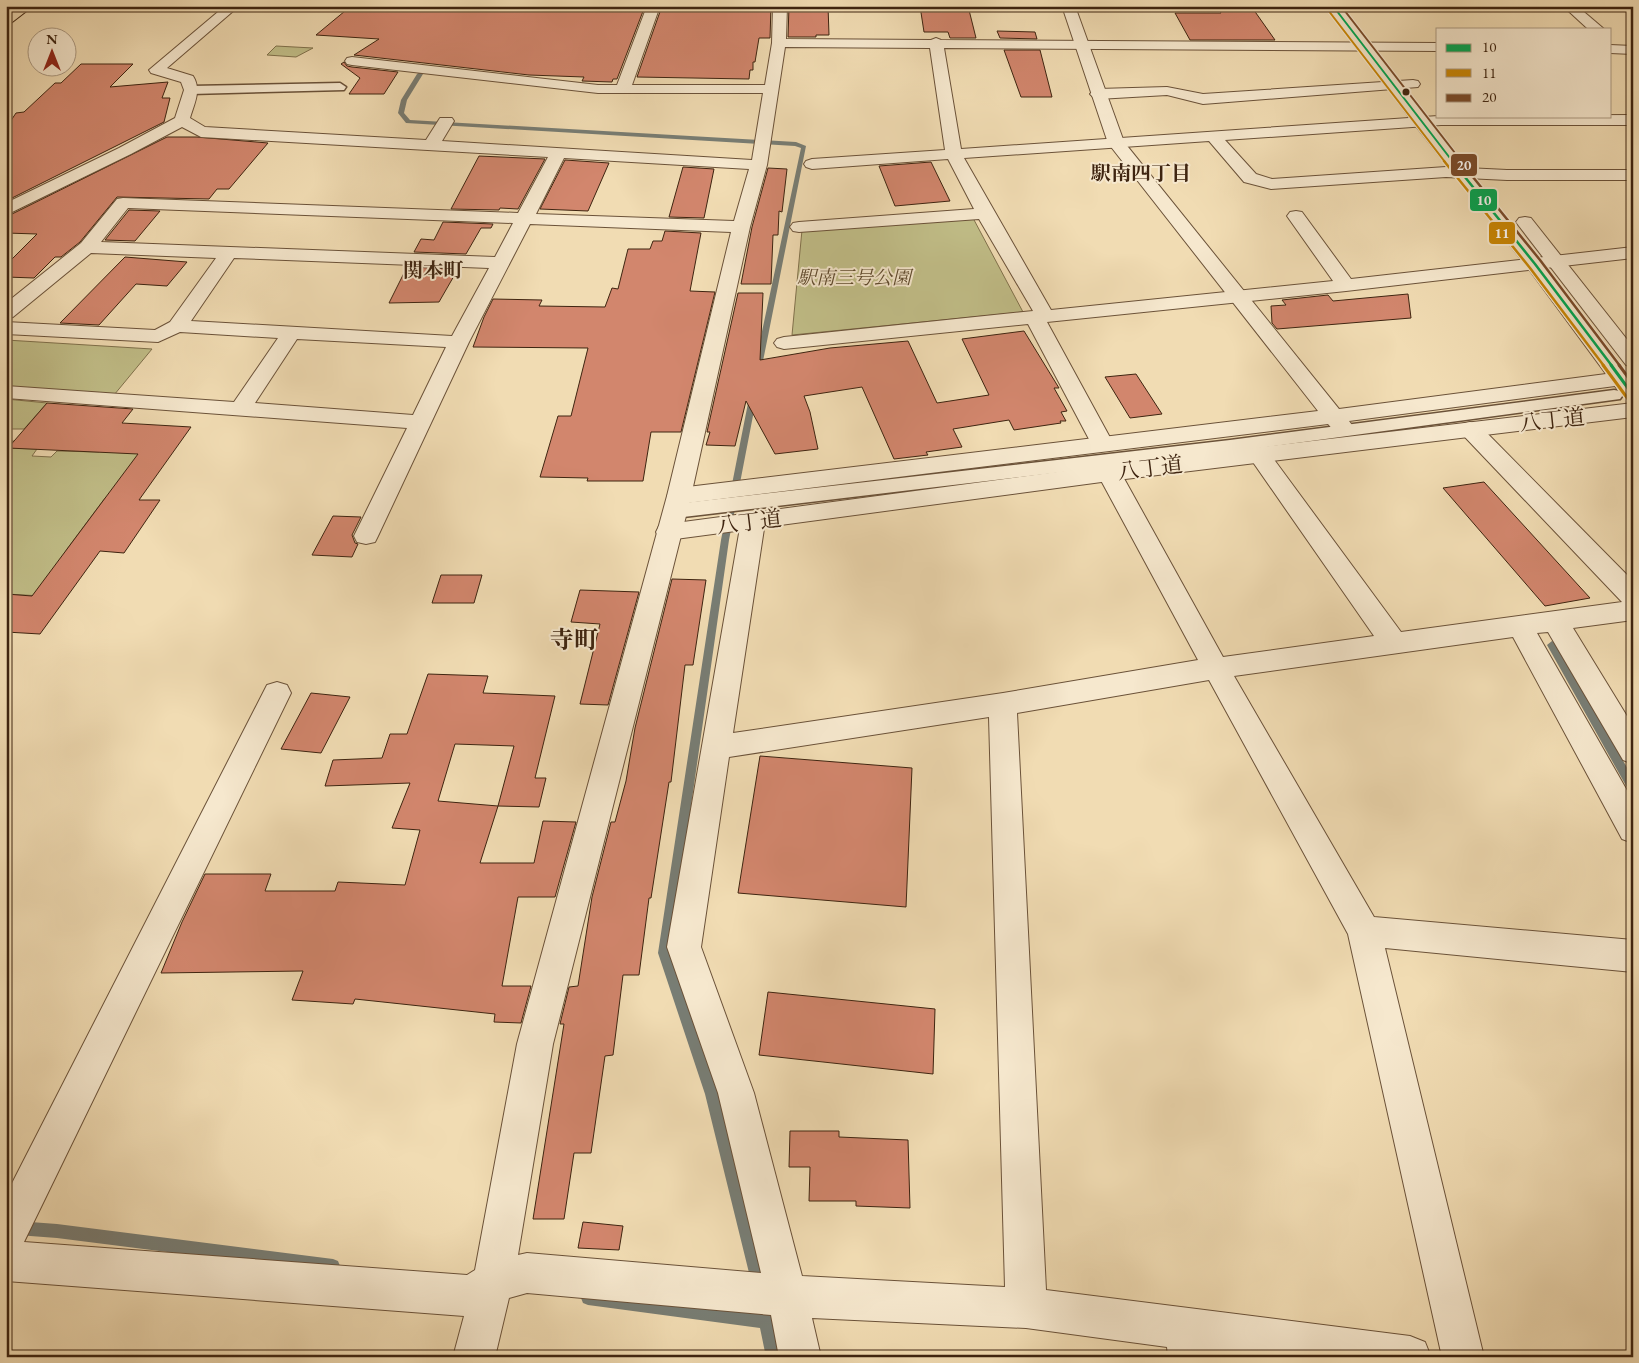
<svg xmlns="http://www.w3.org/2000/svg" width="1639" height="1363" viewBox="0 0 1639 1363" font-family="'EB Garamond','Noto Serif JP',serif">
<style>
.green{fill:#c1be88;stroke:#80714c}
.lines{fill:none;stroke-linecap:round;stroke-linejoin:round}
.stream{fill:#787d74;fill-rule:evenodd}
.building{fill:#d2866d;stroke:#3e2410;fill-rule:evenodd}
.pedestrian-casing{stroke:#6b5239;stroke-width:3}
.minor-casing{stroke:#6b5239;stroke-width:2}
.tertiary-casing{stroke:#6b5239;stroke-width:2}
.primary-casing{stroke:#3e2410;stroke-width:2}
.pedestrian{fill:#f6e8ce;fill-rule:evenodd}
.minor{fill:#f6e8ce;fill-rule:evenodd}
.tertiary{fill:#f6e8ce;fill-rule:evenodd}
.primary{fill:#f1dcb3;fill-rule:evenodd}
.bus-1-far2-casing{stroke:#f6e8ce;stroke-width:4}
.bus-1-far1-casing{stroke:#f6e8ce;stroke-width:5}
.bus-1-casing{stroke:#f6e8ce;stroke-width:6}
.bus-2-far2-casing{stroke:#f6e8ce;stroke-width:4}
.bus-2-far1-casing{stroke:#f6e8ce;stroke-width:5}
.bus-2-casing{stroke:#f6e8ce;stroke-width:6}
.bus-3-far2-casing{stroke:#f6e8ce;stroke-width:4}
.bus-3-far1-casing{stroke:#f6e8ce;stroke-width:5}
.bus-3-casing{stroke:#f6e8ce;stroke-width:6}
.bus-1-far2{stroke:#00a651;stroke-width:2}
.bus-1-far1{stroke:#00a651;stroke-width:2.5}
.bus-1{stroke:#00a651;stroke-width:3}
.bus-2-far2{stroke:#c98604;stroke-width:2}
.bus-2-far1{stroke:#c98604;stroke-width:2.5}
.bus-2{stroke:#c98604;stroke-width:3}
.bus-3-far2{stroke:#7a4b2a;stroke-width:2}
.bus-3-far1{stroke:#7a4b2a;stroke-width:2.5}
.bus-3{stroke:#7a4b2a;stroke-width:3}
.bus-dot{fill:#3e2410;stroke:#f6e8ce;stroke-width:2}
.labels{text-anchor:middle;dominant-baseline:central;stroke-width:4;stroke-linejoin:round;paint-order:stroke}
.far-park-label{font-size:19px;font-style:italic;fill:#5f4a2e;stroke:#f6e8ce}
.far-neighbourhood-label{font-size:20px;font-weight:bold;fill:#3e2410;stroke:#f6e8ce}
.street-label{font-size:22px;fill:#3e2410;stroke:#f6e8ce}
.neighbourhood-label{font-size:24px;font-weight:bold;fill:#3e2410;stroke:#f6e8ce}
.line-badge{stroke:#f6e8ce;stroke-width:2}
.badge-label{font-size:14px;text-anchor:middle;font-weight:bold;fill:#fff}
</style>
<rect width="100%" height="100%" fill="#f1dcb3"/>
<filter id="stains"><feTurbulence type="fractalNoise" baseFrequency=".004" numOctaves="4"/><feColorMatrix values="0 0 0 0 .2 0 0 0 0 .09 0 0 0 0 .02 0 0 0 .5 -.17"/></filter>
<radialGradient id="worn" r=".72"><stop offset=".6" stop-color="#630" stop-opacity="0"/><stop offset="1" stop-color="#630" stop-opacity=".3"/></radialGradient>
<g class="green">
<path d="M276,46L313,48L296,57L267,55Z"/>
<path d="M973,218L1023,312L792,335L802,230Z"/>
<path d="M6,340L152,349L114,395L6,386Z"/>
<path d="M6,399L47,403L24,429H6Z"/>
<path d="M6,441H14L8,448L37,449L32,456L51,457L57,451L99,452L104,447L153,449L117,498H105L67,549L42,596L6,594Z"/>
</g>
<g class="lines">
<g class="stream">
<path d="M420,72L423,74L407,100L404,113L410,120L796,142L806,146L761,371H758L754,369L801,148L795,146L406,123L398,113L401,100L417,74Z"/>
<path d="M750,393H756L757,395L729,540L670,953L719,1094L766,1285L764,1290L759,1292L754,1290L752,1285L705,1094L658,953L721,540Z"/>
<path d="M1552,641L1555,642L1633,778V792L1629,791L1547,645Z"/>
<path d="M17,1221L57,1224L333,1259L338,1261L340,1266L338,1271L333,1273L57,1238L17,1235L12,1233L10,1228L12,1223Z"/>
<path d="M588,1291L757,1312L755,1301L757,1296L762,1294L767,1296L769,1301L782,1357H766L760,1328L588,1305L583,1303L581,1298L583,1293Z"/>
</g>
</g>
<g class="building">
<path d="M351,6H645L617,79H613L612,82L582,81L584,77L529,75L354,55L379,39L316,35Z"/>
<path d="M662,6H771L770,38H759L755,62H753V70H750L749,79L637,77Z"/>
<path d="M789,6H828L829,35H816V37H788Z"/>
<path d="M920,6H968L976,38H950L948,32H924Z"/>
<path d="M1217,6H1251L1275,40H1190L1175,13H1221Z"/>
<path d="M997,31L1035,32L1037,39L1000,38Z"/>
<path d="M1004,50H1040L1052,97H1021Z"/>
<path d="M344,62L347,66L352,67L398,72L384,94H349L360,78L341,64Z"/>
<path d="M81,64H133L110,87L168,82L162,98H170L164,122L6,201V128L16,113L24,112L55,83H61Z"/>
<path d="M167,137H197L268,143L229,189H217L209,199L117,197L80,242L61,257H55L34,278L6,277V265L37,234L6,233V217Z"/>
<path d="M479,156L545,159L518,209L500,208L499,210L451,209Z"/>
<path d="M565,160L609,163L588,211L540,209Z"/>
<path d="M931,162L950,201L895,206L879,166Z"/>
<path d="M683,167L714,169L704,218L669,217Z"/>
<path d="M768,168L787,169L782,212L779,211L778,235H773L771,284H741L752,227Z"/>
<path d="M129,210L160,211L135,241L105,240Z"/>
<path d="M443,222L493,224L491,228H481L466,254L414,252L421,239L434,240Z"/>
<path d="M665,231L701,233L690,291L715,292L681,432H651L643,481H587L588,478L540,477L558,416H571L588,348L473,347L484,317L493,299L542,300L539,306L605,307L612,288L618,289L628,249H650L653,241H662Z"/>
<path d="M125,257L187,262L167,286L136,284L99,325L60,323Z"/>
<path d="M407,267L458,269L439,302L389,303Z"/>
<path d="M738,293H763L760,360L830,348L908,341L937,403L989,395L962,339L1024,331L1059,388H1054L1067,411L1061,412L1066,421H1060L1061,423L1014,430L1009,420L953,429L962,447L926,452L928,455L894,459L862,387L804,396L810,412L818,449L775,454L746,401L735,446L706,445L710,432H707Z"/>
<path d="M1408,294L1411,318L1277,329L1272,323L1271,306L1286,305L1282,300L1328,295L1333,301Z"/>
<path d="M1136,374L1162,414L1130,418L1105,377Z"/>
<path d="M47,403L133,409L122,423L191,427L139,500H160L124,553L100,551L40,634L6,632V594L32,596L138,454L8,448Z"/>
<path d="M1484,482L1590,598L1545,606L1443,488Z"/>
<path d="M333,516L361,517L352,535L355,543L358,544L352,557L312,555Z"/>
<path d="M441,575H482L474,603H432Z"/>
<path d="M672,579L706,580L693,665H685L671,782H669L651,898H649L639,975H623L613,1055L605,1056L591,1153H574L564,1219H533L564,1024H560L569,987L578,986L592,897L611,822H615L626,781L635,728Z"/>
<path d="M580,590L639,592L608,705L580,704L600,624L571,622Z"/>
<path d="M428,674L488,676L483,693L555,696L535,778H546L539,807L498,806L480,863H534L543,821L576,822L555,897H518L502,986H531L521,1023L494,1022L495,1014L355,999L353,1004L292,1000L303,971L161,973L182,922L205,874H271L265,891H335L338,882L405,885L420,830L392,828L410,783L325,786L333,760L382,758L390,734H407ZM455,744L514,746L498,806L438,801Z"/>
<path d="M311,693L350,697L321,753L281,749Z"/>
<path d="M760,756L912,768L906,907L738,893Z"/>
<path d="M768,992L935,1009L933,1074L759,1055Z"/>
<path d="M790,1131H839V1137L908,1140L910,1208L856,1206V1201H809L810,1167H789Z"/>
<path d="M583,1222L623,1226L619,1250L578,1248Z"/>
</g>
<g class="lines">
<g class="pedestrian-casing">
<g id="pedestrian">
<path d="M340,83L346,87L344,90L191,94L185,90L191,86Z"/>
<path d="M1614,390L1620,391L1623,395L1620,399L1230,452L675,518L668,516L665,511L668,506L675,504L1230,440Z"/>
</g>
</g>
<g class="minor-casing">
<g id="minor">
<path d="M225,6H239L167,68L193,76C202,90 194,104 190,118L205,127L426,140L440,118H452L454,121L442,141L752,160L763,93H598L352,65L347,64L345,61L347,58L352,57L598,85H617L647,6H660L632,85H765L772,43L773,6H787L786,39L931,40L936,38L941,40L1438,43V51L944,48L961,149L1438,116L1633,115V125H1441L1225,140L1256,174L1272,179L1446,167L1507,170H1633V180H1507L1446,177L1271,189L1244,182L1209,141L964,158L1051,310L1333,281L1287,216L1290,212L1296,211L1302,212L1351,279L1633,247V258L1346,291L1047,322L1113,443L1110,448L1102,450L1094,448L1091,443L1028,324L784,349L777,347L774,343L777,339L784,337L1033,311L979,219L799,232L793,231L790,227L793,223L799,222L974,209L948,159L812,169L806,167L804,164L806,161L812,159L945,150L930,48L785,47L767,165L750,227L691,496L553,1044L518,1255L527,1253L761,1273L718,1093L667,947L741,522L744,516L753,514L762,516L765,522L733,733L1003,693L1198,660L1097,473L1101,468L1109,465L1117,468L1121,473L1223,657L1374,636L1248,455L1251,450L1259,448L1267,450L1401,632L1622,602L1462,434L1459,429L1462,424L1470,422L1478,424L1633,581V620L1573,628L1633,726V764L1623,760L1548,632L1537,633L1633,801V843L1622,839L1513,637L1234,676L1374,917L1633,940V972L1385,948L1484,1357H1442L1348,934L1209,680L1017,713L1046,1290L1410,1336L1425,1342L1431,1357H1246L1209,1352L1210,1357H1168L1167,1347L1026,1328L812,1318L821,1357H779L771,1315L527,1293L509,1298L495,1357H453L464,1316L6,1281V1195L267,685L277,682L287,685L291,693L24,1242L467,1275L475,1270L517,1044L667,496L731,232L530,224L469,342L378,536L375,542L366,544L357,542L354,536L407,428L6,398V386L234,402L278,338L180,332L158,342L6,334V322L155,330L170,322L216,258L91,253L13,317L6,319V303L81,243L117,199L123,198L518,213L548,157L201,137L182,127L131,154L6,215V203L119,148L175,118L184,90L181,82L151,73L149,70ZM564,158L749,169L734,221L536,214ZM128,208L513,223L495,257L101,242ZM234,258L489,268L452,336L191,321ZM297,339L446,347L413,415L255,403ZM989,717L1005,1287L802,1276L754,1093L701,947L729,757Z"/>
<path d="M1563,6H1577L1604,29H1588Z"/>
<path d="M1610,45L1633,46V54L1610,53Z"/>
<path d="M1413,80L1418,81L1420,84L1418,87L1203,104L1167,95L1098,99L1093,97L1090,94L1093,91L1098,89L1167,87L1203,94Z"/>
</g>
</g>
<g class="tertiary-casing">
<g id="tertiary">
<path d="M1062,6H1075L1124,142L1339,409L1606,374L1528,268L1415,125L1327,6H1340C1434,129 1533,248 1626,372L1633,371V395H1621L1615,386L1349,421L1355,429L1352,434C1339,437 1336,433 1328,424L679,504L671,502L667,496L671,490L679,488L1318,411L1108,143Z"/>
<path d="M1525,217L1531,218L1633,347V367L1626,365L1519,226L1516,222L1519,218Z"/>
<path d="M1633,403V417L1109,481L668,540L659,538L656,532L659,526L668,524L1109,465Z"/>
</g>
</g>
<g class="primary-casing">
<path id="primary" d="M18,6H33L11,23L6,24V14Z"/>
</g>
<use href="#pedestrian" class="pedestrian"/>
<use href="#minor" class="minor"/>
<use href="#tertiary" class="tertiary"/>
<use href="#primary" class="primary"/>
<g class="bus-1-far2-casing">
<path id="bus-1-far2" d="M1333,6L1453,162"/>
</g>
<g class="bus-1-far1-casing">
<path id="bus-1-far1" d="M1452,161L1535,264L1612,366"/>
</g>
<g class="bus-1-casing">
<path id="bus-1" d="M1611,365L1633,395"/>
</g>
<g class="bus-2-far2-casing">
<path id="bus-2-far2" d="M1328,10L1445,162"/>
</g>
<g class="bus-2-far1-casing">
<path id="bus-2-far1" d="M1444,161L1530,268L1604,366"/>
</g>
<g class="bus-2-casing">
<path id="bus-2" d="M1603,365L1628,399"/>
</g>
<g class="bus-3-far2-casing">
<path id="bus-3-far2" d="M1341,6L1462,162"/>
</g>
<g class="bus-3-far1-casing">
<path id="bus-3-far1" d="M1460,161L1540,260L1620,366"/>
</g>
<g class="bus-3-casing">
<path id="bus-3" d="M1619,365L1633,384"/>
</g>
<use href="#bus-1-far2" class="bus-1-far2"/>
<use href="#bus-1-far1" class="bus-1-far1"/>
<use href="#bus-1" class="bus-1"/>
<use href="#bus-2-far2" class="bus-2-far2"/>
<use href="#bus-2-far1" class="bus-2-far1"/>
<use href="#bus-2" class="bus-2"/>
<use href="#bus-3-far2" class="bus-3-far2"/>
<use href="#bus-3-far1" class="bus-3-far1"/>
<use href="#bus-3" class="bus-3"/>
</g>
<circle class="bus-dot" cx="1406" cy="92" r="4.5"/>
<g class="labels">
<g class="far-park-label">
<text x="854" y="277">駅南三号公園</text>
</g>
<g class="far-neighbourhood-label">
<text x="1141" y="173">駅南四丁目</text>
<text x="433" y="270">関本町</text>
</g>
<g class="street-label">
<text transform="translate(1552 420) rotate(-6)">八丁道</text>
<text transform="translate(1150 468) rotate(-7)">八丁道</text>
<text transform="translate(749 522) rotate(-7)">八丁道</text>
</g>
<g class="neighbourhood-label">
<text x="574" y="639">寺町</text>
</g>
</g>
<g class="line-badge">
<rect x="1450" y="153" width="28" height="24" rx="5" fill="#7a4b2a"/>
<rect x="1469" y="188" width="29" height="24" rx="5" fill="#00a651"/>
<rect x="1488" y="221" width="28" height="24" rx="5" fill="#c98604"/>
</g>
<g class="badge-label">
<text x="1464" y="170">20</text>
<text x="1484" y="205">10</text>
<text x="1502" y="238">11</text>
</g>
<rect width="1639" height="1363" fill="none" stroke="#f1dcb3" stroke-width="25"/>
<rect x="8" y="8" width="1624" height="1348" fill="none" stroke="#3e2410" stroke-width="2.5"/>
<rect x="12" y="12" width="1614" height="1338" fill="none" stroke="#3e2410"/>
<rect x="1436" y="28" width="175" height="90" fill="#f6e8ce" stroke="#ac9a82"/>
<rect x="1446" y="44" width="25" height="8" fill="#00a651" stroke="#ac9a82"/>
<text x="1482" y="52" font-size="15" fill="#3e2410">10</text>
<rect x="1446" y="69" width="25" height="8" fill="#c98604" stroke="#ac9a82"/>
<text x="1482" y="78" font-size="15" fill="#3e2410">11</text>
<rect x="1446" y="94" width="25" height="8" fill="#7a4b2a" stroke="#ac9a82"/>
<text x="1482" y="102" font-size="15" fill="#3e2410">20</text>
<g transform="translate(52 52)"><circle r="24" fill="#f6e8ce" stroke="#ac9a82"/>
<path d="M0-4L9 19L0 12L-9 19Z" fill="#8f2418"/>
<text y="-8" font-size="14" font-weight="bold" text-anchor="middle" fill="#3e2410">N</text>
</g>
<rect width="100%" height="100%" filter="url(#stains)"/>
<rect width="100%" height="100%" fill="url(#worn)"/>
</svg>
